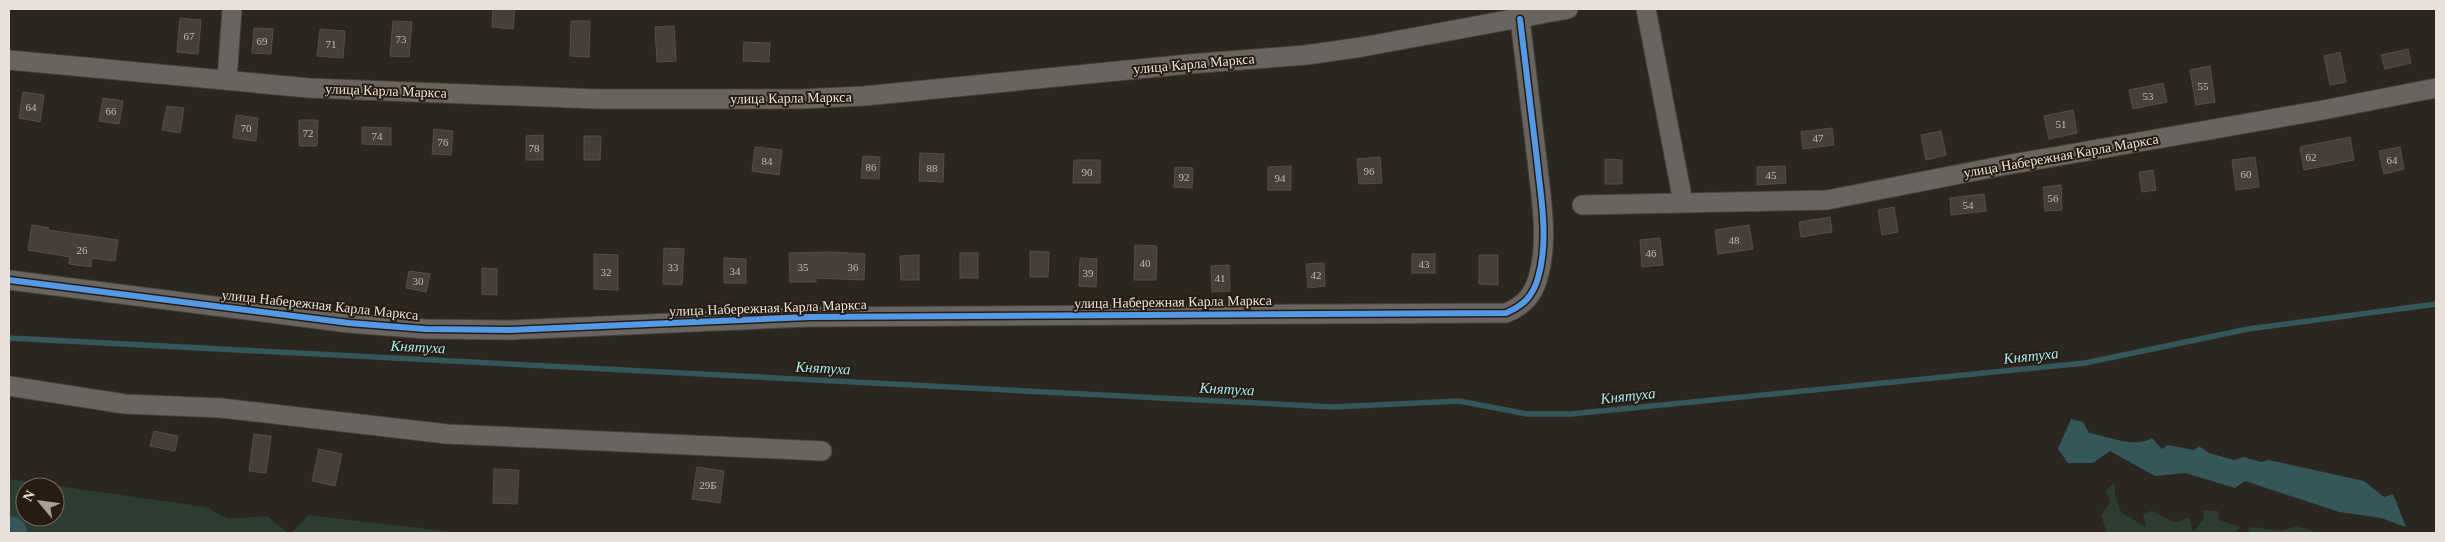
<svg xmlns="http://www.w3.org/2000/svg" width="2445" height="542" viewBox="0 0 2445 542" font-family="'Times New Roman',serif">
<style>
.green{fill:#2c3c33;fill-rule:evenodd}
.water{fill:#34575a}
.lines{fill:none;stroke-linecap:round;stroke-linejoin:round}
.stream{stroke:#34575a;stroke-width:5.5}
.river{stroke:#34575a;stroke-width:34}
.building{fill:#463e39;stroke:#544e4a}
.minor-casing{stroke:#46413c;stroke-width:21}
.minor{stroke:#696460;stroke-width:19}
.cycleway-casing{stroke:#271c12;stroke-width:9}
.cycleway{stroke:#5399e6;stroke-width:6}
.labels{text-anchor:middle;dominant-baseline:central;stroke-width:4;stroke-linejoin:round;paint-order:stroke}
.number-label{font-size:11px;fill:#c0b8b2}
.street-label{font-size:14px;fill:#e8e1da;stroke:#271c12}
.water-label{font-size:15px;font-style:italic;fill:#a1ecf5;stroke:#271c12}
</style>
<rect width="100%" height="100%" fill="#2c2620"/>
<g class="green">
<path d="M9,479L206,507L228,519L267,516L288,533H9ZM25,487H55V517H25Z"/>
<path d="M2115,483V495L2121,512L2146,527L2143,514L2151,511L2176,523L2189,517L2193,532L2204,519L2203,510L2218,511L2219,520L2240,527L2234,533H2107L2101,515L2110,502L2106,490Z"/>
<path d="M309,515L460,533H291Z"/>
<path d="M2297,526L2314,531L2313,533H2247L2250,527L2282,531Z"/>
</g>
<path class="water" d="M2071,419L2083,422L2089,433C2109,436 2134,449 2152,438L2162,449L2168,445L2194,450L2199,446L2209,453L2234,460L2244,457L2261,462L2269,460L2364,481L2384,497L2393,494L2406,527L2381,518L2339,512L2245,481L2235,488L2185,473L2155,476L2110,451L2093,463H2068L2058,449Z"/>
<g class="lines">
<path class="stream" d="M9,338L1333,407L1459,401L1527,414H1571L2085,363L2248,329L2436,304"/>
<path class="river" d="M9,533H10"/>
</g>
<g class="building">
<path d="M493,9H515L513,29L492,27Z"/>
<path d="M180,18L201,20L198,54L177,52Z"/>
<path d="M393,21L412,22L409,57L390,56Z"/>
<path d="M571,21H590L589,57L570,56Z"/>
<path d="M674,26L676,61L657,62L655,27Z"/>
<path d="M254,28L273,29L271,54L252,53Z"/>
<path d="M320,29L345,31L343,58L317,56Z"/>
<path d="M744,42L770,43L769,62L743,61Z"/>
<path d="M2408,49L2411,63L2385,69L2381,55Z"/>
<path d="M2340,52L2346,82L2330,85L2324,56Z"/>
<path d="M2210,66L2215,102L2196,105L2190,70Z"/>
<path d="M2163,83L2167,102L2133,109L2129,90Z"/>
<path d="M23,92L44,95L40,122L19,118Z"/>
<path d="M103,98L123,101L119,124L99,121Z"/>
<path d="M167,106L184,108L180,133L162,130Z"/>
<path d="M2073,110L2077,133L2049,139L2044,116Z"/>
<path d="M236,115L258,118L256,141L233,138Z"/>
<path d="M299,120H318L317,146H299Z"/>
<path d="M362,127L391,128V145L362,144Z"/>
<path d="M1832,128L1834,145L1803,149L1801,132Z"/>
<path d="M434,129L453,131L451,155L432,154Z"/>
<path d="M1941,131L1946,155L1926,160L1921,135Z"/>
<path d="M543,135V160H526V136Z"/>
<path d="M584,136H601L600,160H584Z"/>
<path d="M2350,137L2354,160L2304,170L2300,147Z"/>
<path d="M755,147L782,150L779,175L752,171Z"/>
<path d="M2400,147L2404,169L2384,174L2379,151Z"/>
<path d="M920,153L944,154L943,182L919,181Z"/>
<path d="M863,156L880,157L879,179L861,178Z"/>
<path d="M1380,157L1382,183L1359,184L1357,159Z"/>
<path d="M2255,157L2259,187L2236,190L2232,160Z"/>
<path d="M1605,159L1622,160V184H1605Z"/>
<path d="M1074,160H1100V183H1073Z"/>
<path d="M1291,166V190H1268V167Z"/>
<path d="M1785,166L1786,183L1757,185V167Z"/>
<path d="M1175,167L1193,168L1192,188L1174,187Z"/>
<path d="M2153,170L2156,190L2142,192L2139,172Z"/>
<path d="M2061,185L2062,210L2045,211L2043,187Z"/>
<path d="M1984,194L1986,211L1951,215L1950,198Z"/>
<path d="M1894,207L1898,232L1882,235L1878,210Z"/>
<path d="M1830,217L1832,232L1801,237L1799,222Z"/>
<path d="M32,225L49,228L48,230L118,240L115,261L92,258L91,267L69,264L70,257L28,250Z"/>
<path d="M1749,225L1753,249L1718,254L1715,230Z"/>
<path d="M1660,238L1663,265L1642,267L1640,240Z"/>
<path d="M1135,245L1157,246L1156,280H1134Z"/>
<path d="M664,248L684,249L682,285L663,284Z"/>
<path d="M1030,251L1049,252L1048,277H1030Z"/>
<path d="M832,252L865,254L864,280L816,278V282H790L789,253Z"/>
<rect x="960" y="253" width="18" height="25"/>
<path d="M594,254L618,255V290L594,289Z"/>
<rect x="1412" y="254" width="23" height="19"/>
<path d="M919,255V280H901L900,256Z"/>
<path d="M1479,255H1498V285L1479,284Z"/>
<path d="M724,258L746,259V283H724Z"/>
<path d="M1080,258L1097,259L1096,287L1079,286Z"/>
<path d="M1324,263L1325,286L1308,288L1306,264Z"/>
<path d="M1229,265L1230,291L1212,292L1211,266Z"/>
<path d="M482,268L497,269V295L482,294Z"/>
<path d="M409,271L430,274L426,292L406,288Z"/>
<path d="M154,431L178,436L175,451L150,446Z"/>
<path d="M254,434L271,436L266,473L249,471Z"/>
<path d="M319,449L342,454L335,486L312,481Z"/>
<path d="M697,467L724,471L720,503L692,499Z"/>
<path d="M494,469L519,470L517,504L493,503Z"/>
</g>
<g class="lines">
<g class="minor-casing">
<g id="minor">
<path d="M1646,9L1683,202"/>
<path d="M9,60L309,88L597,99H800L864,96L1189,64L1306,55L1362,47L1568,9"/>
<path d="M227,80L232,9"/>
<path d="M1582,205L1827,200L2001,166L2323,110L2436,88"/>
<path d="M9,280L349,323L425,329L510,330L810,317L1506,313C1523,306 1533,296 1538,278C1549,241 1541,198 1537,160C1531,113 1526,66 1520,19"/>
<path d="M9,386L125,404L221,408L447,434L822,451"/>
</g>
</g>
<use href="#minor" class="minor"/>
<g class="cycleway-casing">
<path id="cycleway" d="M9,280L349,323L425,329L510,330L810,317L1506,313C1523,306 1533,296 1538,278C1549,241 1541,198 1537,160C1531,113 1526,66 1520,19"/>
</g>
<use href="#cycleway" class="cycleway"/>
</g>
<g class="labels">
<g class="number-label">
<text x="189" y="36">67</text>
<text x="401" y="39">73</text>
<text x="262" y="41">69</text>
<text x="331" y="44">71</text>
<text x="2203" y="86">55</text>
<text x="2148" y="96">53</text>
<text x="31" y="107">64</text>
<text x="111" y="111">66</text>
<text x="2061" y="124">51</text>
<text x="246" y="128">70</text>
<text x="308" y="133">72</text>
<text x="377" y="136">74</text>
<text x="1818" y="138">47</text>
<text x="443" y="142">76</text>
<text x="534" y="148">78</text>
<text x="2311" y="157">62</text>
<text x="2392" y="160">64</text>
<text x="767" y="161">84</text>
<text x="871" y="167">86</text>
<text x="932" y="168">88</text>
<text x="1369" y="171">96</text>
<text x="1087" y="172">90</text>
<text x="2246" y="174">60</text>
<text x="1771" y="175">45</text>
<text x="1184" y="177">92</text>
<text x="1280" y="178">94</text>
<text x="2053" y="198">56</text>
<text x="1968" y="205">54</text>
<text x="1734" y="240">48</text>
<text x="82" y="250">26</text>
<text x="1651" y="253">46</text>
<text x="1145" y="263">40</text>
<text x="1424" y="264">43</text>
<text x="673" y="267">33</text>
<text x="803" y="267">35</text>
<text x="853" y="267">36</text>
<text x="735" y="271">34</text>
<text x="606" y="272">32</text>
<text x="1088" y="273">39</text>
<text x="1316" y="275">42</text>
<text x="1220" y="278">41</text>
<text x="418" y="281">30</text>
<text x="708" y="485">29Б</text>
</g>
<g class="street-label">
<text transform="translate(1194 64) rotate(-5)">улица Карла Маркса</text>
<text transform="translate(386 91) rotate(2)">улица Карла Маркса</text>
<text transform="translate(791 98) rotate(-1)">улица Карла Маркса</text>
<text transform="translate(2061 156) rotate(-10)">улица Набережная Карла Маркса</text>
<text transform="translate(1173 302) rotate(-1)">улица Набережная Карла Маркса</text>
<text transform="translate(320 305) rotate(6)">улица Набережная Карла Маркса</text>
<text transform="translate(768 308) rotate(-2)">улица Набережная Карла Маркса</text>
</g>
<g class="water-label">
<text transform="translate(418 347) rotate(3)">Княтуха</text>
<text transform="translate(2031 356) rotate(-6)">Княтуха</text>
<text transform="translate(823 368) rotate(3)">Княтуха</text>
<text transform="translate(1227 389) rotate(3)">Княтуха</text>
<text transform="translate(1628 396) rotate(-6)">Княтуха</text>
</g>
</g>
<rect width="2445" height="542" fill="none" stroke="#e8e1da" stroke-width="20"/>
<g transform="translate(40 502) rotate(299)"><circle r="24" fill="#271c12" stroke="#746b62"/>
<path d="M0-4L9 19L0 12L-9 19Z" fill="#a6a099"/>
<text y="-8" font-size="14" font-weight="bold" text-anchor="middle" fill="#e8e1da">N</text>
</g>
</svg>
